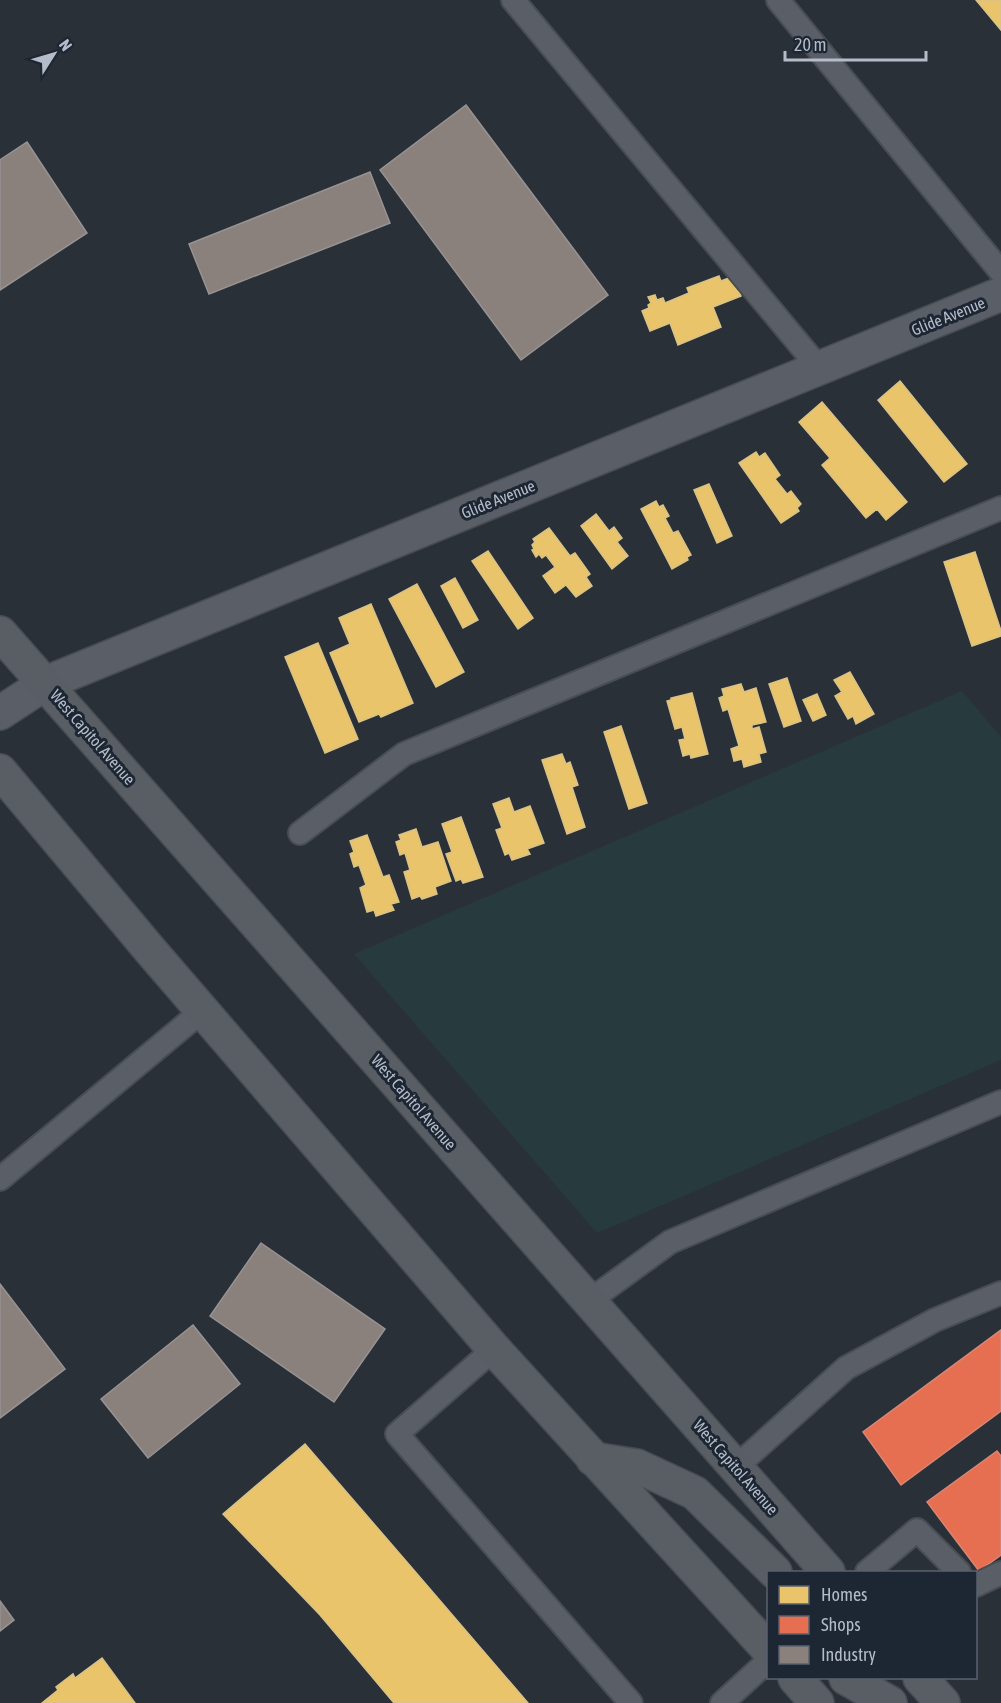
<svg xmlns="http://www.w3.org/2000/svg" width="1001" height="1703" viewBox="0 0 1001 1703" font-family="'Asap Condensed',sans-serif">
<style>
.green{fill:#273a3e}
.homes{fill:#e9c46a;stroke:#d9c286;stroke-width:1.5}
.shops{fill:#e76f51;stroke:#d88675;stroke-width:1.5}
.industry{fill:#8a817c;stroke:#979393;stroke-width:1.5}
.lines{fill:none;stroke-linecap:round;stroke-linejoin:round}
.lane-casing{stroke:#484c53;stroke-width:26}
.street-casing{stroke:#484c53;stroke-width:36}
.secondary-casing{stroke:#484c53;stroke-width:36}
.lane{stroke:#5a5e66;stroke-width:22}
.street{stroke:#5a5e66;stroke-width:33}
.secondary{stroke:#595d64;stroke-width:33}
.labels{text-anchor:middle;dominant-baseline:central;stroke-width:6;stroke-linejoin:round;paint-order:stroke}
.street-label{font-size:16px;fill:#b4bcc9;stroke:#1d2633}
</style>
<rect width="100%" height="100%" fill="#2a3038"/>
<path class="green" d="M962,691L1001,737V1060L597,1233L354,954Z"/>
<g class="homes">
<path d="M976,0H1001V30Z"/>
<path d="M719,276L721,281L734,276L741,296L713,307L721,327L678,345L670,323L650,331L642,311L649,308L648,305L651,303L648,297L655,295L657,300L663,298L665,303L689,293L687,288Z"/>
<path d="M900,381L967,464L944,482L878,400Z"/>
<path d="M822,402L907,502L886,520L877,509L866,518L822,465L830,458L799,422Z"/>
<path d="M756,452L759,457L765,453L780,475L775,479L787,494L791,491L801,504L797,508L799,511L781,523L739,463Z"/>
<path d="M709,484L732,536L717,543L694,490Z"/>
<path d="M656,501L659,507L663,505L669,516L665,518L673,533L678,531L691,555L687,557L688,560L672,569L641,509Z"/>
<path d="M596,514L609,531L614,527L622,538L617,542L628,556L612,569L581,526Z"/>
<path d="M549,528L570,556L575,553L590,574L586,577L592,586L576,597L566,585L555,593L543,576L555,567L546,555L542,558L539,554L536,557L532,550L534,549L532,545L535,542L533,539Z"/>
<path d="M488,551L533,618L518,629L472,561Z"/>
<path d="M975,552L1001,631V636L972,646L944,562Z"/>
<path d="M455,578L478,620L463,628L441,586Z"/>
<path d="M417,584L464,672L436,687L389,599Z"/>
<path d="M371,604L413,703L381,717L379,714L359,722L330,653L350,644L339,618Z"/>
<path d="M318,643L358,739L325,753L285,657Z"/>
<path d="M850,672L874,714L856,724L853,716L848,719L835,696L842,692L834,680Z"/>
<path d="M787,678L801,721L784,727L769,684Z"/>
<path d="M741,684L744,692L756,688L766,722L752,725V729L759,727L766,752L759,754L761,762L744,767L742,759L734,761L731,749L739,746L728,709L723,711L719,698L724,696L722,689Z"/>
<path d="M692,693L708,754L691,758L690,754L683,756L679,740L685,739L682,727L675,729L667,701L671,700V698Z"/>
<path d="M817,694L826,715L813,721L803,700Z"/>
<path d="M621,726L647,803L629,809L604,732Z"/>
<path d="M562,754L566,764L570,762L578,785L572,787L585,827L567,834L542,760Z"/>
<path d="M509,798L514,812L530,806L544,843L527,849L530,854L512,860L509,853L505,855L496,830L502,828L493,804Z"/>
<path d="M461,817L483,877L463,883L461,879L456,881L446,854L452,852L442,824Z"/>
<path d="M416,829L422,847L438,842L451,881L435,887L437,894L422,899L420,896L412,899L404,872L410,870L405,853L400,855L396,842L401,840L399,835Z"/>
<path d="M367,835L383,877L389,875L399,902L391,904L394,910L376,916L374,910L367,912L360,888L366,885L359,865L354,867L350,854L354,852L350,841Z"/>
<path d="M305,1444L412,1568L528,1703H394L320,1615L223,1514Z"/>
<path d="M102,1658L135,1703H42L58,1690L56,1687L73,1674L75,1678Z"/>
</g>
<g class="shops">
<path d="M1001,1330V1411L901,1485L863,1432Z"/>
<path d="M997,1451L1001,1456V1555L979,1571L927,1502Z"/>
</g>
<g class="industry">
<path d="M466,105L608,295L521,360L380,170Z"/>
<path d="M27,142L87,233L0,290V160Z"/>
<path d="M370,172L390,223L209,294L189,244Z"/>
<path d="M261,1243L385,1329L334,1402L210,1316Z"/>
<path d="M0,1284L65,1369L0,1418Z"/>
<path d="M193,1325L240,1384L148,1458L101,1399Z"/>
<path d="M0,1601L14,1620L0,1631Z"/>
</g>
<g class="lines">
<g class="lane-casing">
<g id="lane">
<path d="M513,0L820,369"/>
<path d="M778,0L1001,272"/>
<path d="M300,833L404,754L1001,508"/>
<path d="M0,1179L202,1011"/>
<path d="M589,1301L670,1242L1001,1102"/>
<path d="M494,1349L397,1434L631,1703"/>
<path d="M736,1467L846,1368L935,1320L1001,1293"/>
<path d="M867,1572L917,1530L959,1572"/>
<path d="M976,1585L1001,1573"/>
<path d="M722,1703L768,1661"/>
</g>
</g>
<g class="street-casing">
<path id="street" d="M0,713L46,683L1001,294"/>
</g>
<g class="secondary-casing">
<g id="secondary">
<path d="M0,633L828,1572"/>
<path d="M0,771L150,950L494,1349L768,1649"/>
<path d="M593,1459L637,1466L695,1493L775,1572"/>
<path d="M795,1678L817,1703"/>
<path d="M846,1678L890,1703"/>
<path d="M920,1678L943,1703"/>
</g>
</g>
<use href="#lane" class="lane"/>
<use href="#street" class="street"/>
<use href="#secondary" class="secondary"/>
</g>
<g class="labels">
<g class="street-label">
<text transform="translate(948 316) rotate(-22)">Glide Avenue</text>
<text transform="translate(498 499) rotate(-22)">Glide Avenue</text>
<text transform="translate(93 737) rotate(49)">West Capitol Avenue</text>
<text transform="translate(414 1102) rotate(49)">West Capitol Avenue</text>
<text transform="translate(736 1467) rotate(49)">West Capitol Avenue</text>
</g>
</g>
<rect x="767" y="1571" width="210" height="108" fill="#1d2633" stroke="#59626f" stroke-width="1.5"/>
<rect x="779" y="1586" width="30" height="18" fill="#e9c46a" stroke="#59626f" stroke-width="1.5"/>
<text x="821" y="1601" font-size="18" fill="#b4bcc9">Homes</text>
<rect x="779" y="1616" width="30" height="18" fill="#e76f51" stroke="#59626f" stroke-width="1.5"/>
<text x="821" y="1631" font-size="18" fill="#b4bcc9">Shops</text>
<rect x="779" y="1646" width="30" height="18" fill="#8a817c" stroke="#59626f" stroke-width="1.5"/>
<text x="821" y="1661" font-size="18" fill="#b4bcc9">Industry</text>
<g transform="translate(54 54) rotate(53)" stroke="#1d2633" stroke-width="4.5" paint-order="stroke">
<path d="M0-4.5L10 22L0 15L-10 22Z" fill="#b4bcc9"/>
<text y="-9" font-size="16" font-weight="bold" text-anchor="middle" fill="#b4bcc9">N</text>
</g>
<path d="M785 51v9h141v-9" fill="none" stroke="#b4bcc9" stroke-width="3"/>
<text x="794" y="51" font-size="18" fill="#b4bcc9" stroke="#1d2633" stroke-width="4.5" paint-order="stroke">20 m</text>
</svg>
